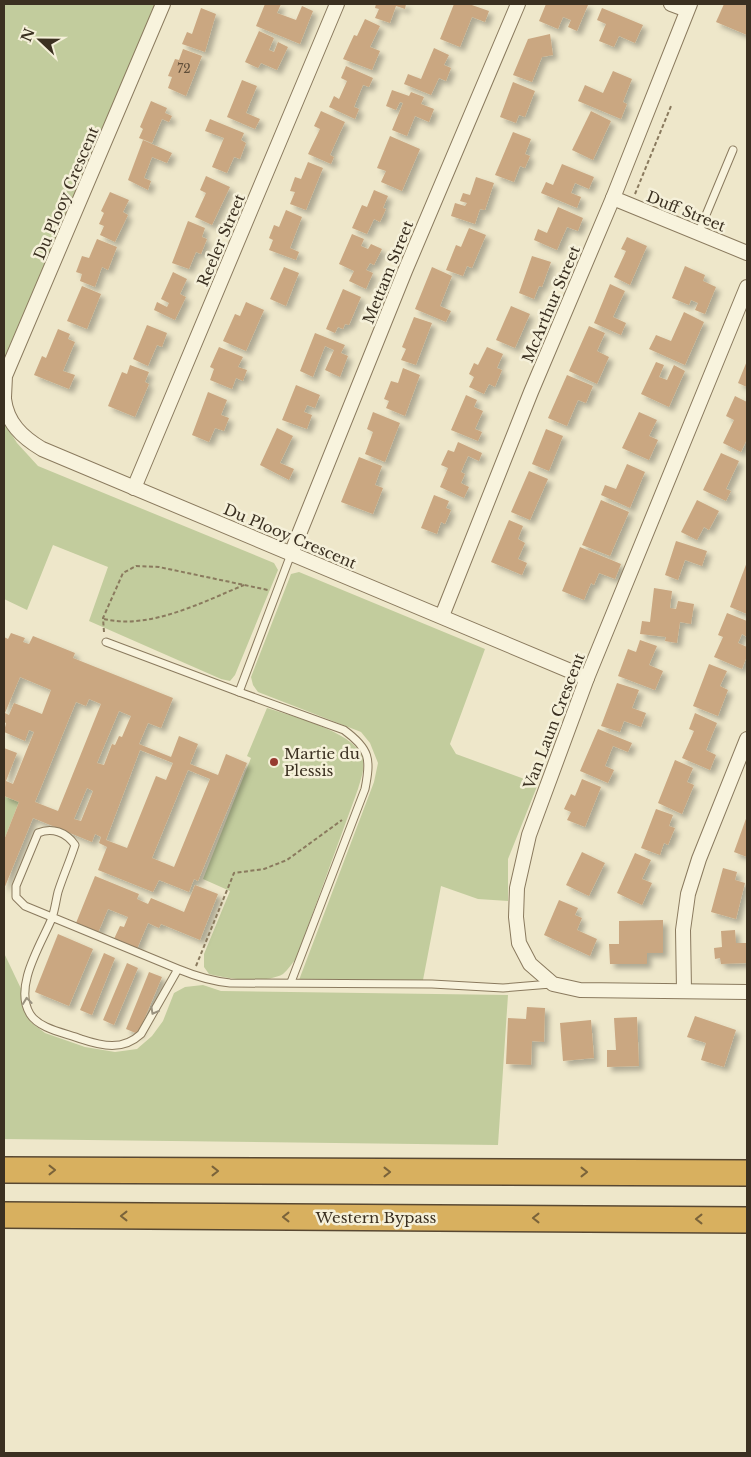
<svg xmlns="http://www.w3.org/2000/svg" width="751" height="1457" viewBox="0 0 751 1457" font-family="'Libre Baskerville',serif">
<style>
.green{fill:#c2cc9d}
.building{fill:#caa781;fill-rule:evenodd;filter:url(#shadow)}
.lines{fill:none;stroke-linecap:round;stroke-linejoin:round}
.service-casing{stroke:#8a7a5e;stroke-width:9}
.minor-casing{stroke:#8a7a5e;stroke-width:16}
.motorway-casing{stroke:#584832;stroke-width:28}
.path{stroke:#8a7a5e;stroke-width:2;stroke-dasharray:4 2.5;stroke-linecap:butt}
.service{stroke:#f8f3dd;stroke-width:7}
.minor{stroke:#f8f3dd;stroke-width:14}
.motorway{stroke:#d8b05f;stroke-width:25}
.oneway{stroke:#9a927f}
.oneway2{stroke:#7a633a}
.poi-dot{fill:#973a30;stroke:#f5f0d9;stroke-width:2}
.labels{text-anchor:middle;dominant-baseline:central;stroke-width:5;stroke-linejoin:round;paint-order:stroke}
.number-label{font-size:12px;fill:#5f4e39}
.street-label{font-size:15px;fill:#3b3021;stroke:#f5f0d9}
.poi-label{font-size:15px;fill:#3b3021;stroke:#f5f0d9;text-anchor:start}
</style>
<defs>
<filter id="shadow"><feDropShadow dx="4.5" dy="4.5" stdDeviation="2.5" flood-color="#0004"/></filter>
</defs>
<rect width="100%" height="100%" fill="#eee7ca"/>
<g class="green">
<path d="M4,4H156L4,376Z"/>
<path d="M4,422L17,443L38,466L274,563L278,570L235,675L230,681L221,679L89,621L108,567L53,545L27,610L4,599Z"/>
<path d="M299,572L485,649L450,744L456,754L538,784L508,859V901L478,899L441,886L423,980H299L374,782L378,763L370,743L361,732L258,692L253,685L251,677L291,574Z"/>
<path d="M267,708C291,716 352,731 362,756C366,767 361,778 358,789L296,959C292,963 288,970 283,974C266,984 227,979 209,974L204,967V954L230,891L203,879L251,758L247,756Z"/>
<path d="M4,796L19,802L4,840Z"/>
<path d="M4,953L24,995V1010L32,1023L45,1033L85,1047L115,1052L137,1049L152,1036L163,1021L174,993L185,987L203,985L221,991L508,995L498,1145L4,1139Z"/>
</g>
<g class="building">
<path d="M265,4H281L277,13L296,20L302,6L313,11L300,44L256,26Z"/>
<path d="M376,4H406L405,9L396,6L390,23L375,18L379,9L375,8Z"/>
<path d="M454,4H469L489,11L485,22L472,17L460,47L440,39Z"/>
<path d="M546,4H585L588,5L577,31L568,27L571,20L563,17L558,29L539,21Z"/>
<path d="M724,4H747V35L716,22Z"/>
<path d="M201,8L216,14L205,52L182,44L187,32L192,34Z"/>
<path d="M602,8L643,25L635,43L619,36L614,47L599,41L606,24L597,20Z"/>
<path d="M365,19L380,26L370,47L380,51L372,70L343,59L354,35L357,36Z"/>
<path d="M259,31L274,38L269,50L274,52L278,42L288,47L277,70L261,63L258,68L245,62Z"/>
<path d="M550,34L553,55L542,57L532,82L513,75L528,39Z"/>
<path d="M434,48L449,55L444,65L451,68L446,81L439,78L431,95L404,84L408,74L421,79Z"/>
<path d="M183,49L202,56L186,96L168,88L172,77L168,76L175,59L179,60Z"/>
<path d="M346,66L373,78L369,87L363,85L354,107L359,109L355,119L329,107L334,96L339,99L347,81L341,78Z"/>
<path d="M613,71L632,79L623,102L627,104L621,119L578,101L585,85L603,93Z"/>
<path d="M242,80L257,86L246,113L260,119L255,129L227,117Z"/>
<path d="M513,82L535,91L525,117L519,115L516,123L500,117Z"/>
<path d="M392,90L409,96L411,92L424,97L421,104L434,109L429,122L415,116L407,136L392,130L403,103L400,102L396,110L386,106Z"/>
<path d="M151,101L167,108L165,113L172,116L169,122L162,119L152,143L139,138L143,129L140,127Z"/>
<path d="M321,111L345,122L330,155L334,157L331,164L308,154L320,129L314,126Z"/>
<path d="M591,111L611,121L593,160L572,150Z"/>
<path d="M210,119L244,133L241,140L246,143L240,159L234,157L227,173L212,167L224,138L205,131Z"/>
<path d="M513,132L531,139L525,154L530,156L525,168L520,166L514,182L495,175Z"/>
<path d="M390,136L420,149L402,191L381,182L386,171L377,168Z"/>
<path d="M143,140L172,153L167,163L152,157L144,178L151,181L148,190L128,180Z"/>
<path d="M308,162L323,168L306,210L290,204L295,192L290,191L295,177L301,179Z"/>
<path d="M562,164L594,177L589,189L575,183L571,193L581,197L577,208L541,193L546,182L553,185Z"/>
<path d="M206,176L230,187L212,225L195,217L206,193L200,190Z"/>
<path d="M476,177L494,183L485,210L480,209L475,224L451,216L455,203L465,206L467,203L460,201L463,193L470,195Z"/>
<path d="M374,190L388,196L383,208L386,209L380,222L374,219L367,234L352,228L362,205L367,207Z"/>
<path d="M110,192L129,200L123,212L128,215L115,242L100,235L104,226L99,224L104,213L101,211Z"/>
<path d="M558,207L583,218L578,231L567,227L557,250L534,240L538,229L547,233Z"/>
<path d="M286,210L302,217L290,248L299,252L296,260L269,250L273,240L269,238L274,225L279,227Z"/>
<path d="M188,221L205,228L202,237L207,239L201,254L196,252L189,269L172,263Z"/>
<path d="M469,228L486,235L472,268L467,266L463,276L446,270L456,245L461,247Z"/>
<path d="M352,234L364,239L361,246L368,249L371,244L382,249L374,265L370,263L366,270L373,273L366,289L349,281L354,271L339,264Z"/>
<path d="M627,237L647,246L630,285L614,277L626,251L621,249Z"/>
<path d="M97,239L117,247L108,270L102,267L95,287L80,281L82,274L76,272L82,256L89,258Z"/>
<path d="M532,256L551,262L542,287L539,286L534,299L519,293Z"/>
<path d="M685,266L705,275L703,281L716,287L705,314L695,310L698,303L691,300L689,305L672,298Z"/>
<path d="M284,267L299,273L286,306L270,299Z"/>
<path d="M432,267L452,276L440,306L451,311L446,322L415,309Z"/>
<path d="M173,272L187,279L180,294L186,297L175,320L154,310L157,302L167,307L169,303L161,299Z"/>
<path d="M610,284L625,291L613,317L626,323L621,335L594,323Z"/>
<path d="M82,286L101,294L87,329L67,321Z"/>
<path d="M343,289L361,297L349,325L345,324L343,329L338,327L335,333L326,329Z"/>
<path d="M246,302L264,310L246,351L223,341L235,314L240,316Z"/>
<path d="M511,306L530,314L515,348L496,340Z"/>
<path d="M684,312L704,322L685,365L649,349L656,335L671,341Z"/>
<path d="M414,317L432,323L416,365L401,360L406,349L402,347Z"/>
<path d="M147,325L167,333L162,347L157,345L148,366L133,359Z"/>
<path d="M589,326L605,333L597,351L609,357L597,384L569,371Z"/>
<path d="M58,329L70,334L68,339L75,342L63,371L75,375L69,389L34,375L42,356L46,358Z"/>
<path d="M315,333L345,345L341,353L348,356L340,377L325,370L334,350L325,346L313,377L300,371Z"/>
<path d="M219,347L243,357L238,367L247,370L243,381L236,378L232,389L210,380L214,369L210,367Z"/>
<path d="M487,347L503,354L497,368L502,370L495,387L489,384L484,394L469,387L474,377L469,374L474,363L478,365Z"/>
<path d="M747,361V387L738,383Z"/>
<path d="M656,362L664,365L659,377L667,380L674,365L685,371L669,407L641,394Z"/>
<path d="M130,365L149,372L145,382L149,384L135,417L108,406L122,372L127,374Z"/>
<path d="M403,368L420,375L405,416L386,408L389,401L384,399L391,381L398,383Z"/>
<path d="M567,375L593,386L586,403L578,400L567,426L548,418Z"/>
<path d="M296,385L320,395L315,408L307,405L304,412L312,415L307,429L282,420Z"/>
<path d="M208,392L227,400L221,415L229,418L224,431L215,428L209,442L192,435Z"/>
<path d="M466,395L477,400L474,407L483,411L475,429L482,432L478,441L451,430Z"/>
<path d="M735,396L747,402V439L741,452L723,443L734,420L726,416Z"/>
<path d="M373,412L400,423L385,462L365,454L373,432L367,429Z"/>
<path d="M639,412L657,420L649,436L658,440L649,460L622,448Z"/>
<path d="M277,428L293,436L280,463L294,469L289,480L260,465Z"/>
<path d="M546,429L563,436L549,471L532,464Z"/>
<path d="M458,442L482,453L479,461L468,456L461,472L465,474L461,483L469,487L464,498L440,487L448,468L441,465L448,450L454,452Z"/>
<path d="M721,453L739,461L726,489L731,491L726,501L703,490Z"/>
<path d="M359,457L382,466L375,485L383,488L373,514L341,502Z"/>
<path d="M627,464L645,472L630,508L601,495L605,485L616,489Z"/>
<path d="M529,471L548,479L530,520L511,512Z"/>
<path d="M434,495L449,501L446,508L451,510L445,524L441,522L437,534L421,528Z"/>
<path d="M601,500L629,512L610,556L582,545Z"/>
<path d="M697,500L719,511L709,530L704,527L697,540L681,532Z"/>
<path d="M509,520L523,526L518,539L525,543L518,559L527,563L522,575L491,562Z"/>
<path d="M676,541L707,551L702,566L685,560L678,580L665,575Z"/>
<path d="M580,547L621,564L615,579L599,573L594,585L591,583L584,600L562,591Z"/>
<path d="M747,562V614L730,607Z"/>
<path d="M654,588L672,591L670,608L676,609L678,601L694,604L691,624L680,622L677,643L665,641L666,637L640,634L642,621L650,622Z"/>
<path d="M727,613L747,621V637L742,634L738,643L747,647V656L742,669L714,657L723,637L718,635Z"/>
<path d="M11,633L25,638L23,642L29,644L33,636L75,653L73,658L173,698L161,728L148,723L139,744L171,757L179,736L198,744L190,764L218,775L226,754L247,763L198,881L194,879L189,892L159,880L153,892L98,870L107,847L99,843L101,837L95,834L92,842L33,818L4,889V840L19,802L4,796V748L17,753L6,781L13,784L34,732L29,730L25,741L4,732L6,723L4,722V637L8,639ZM20,677L51,690L42,714L14,703L9,715L5,713ZM89,699L101,704L58,811L35,802L76,702L86,706ZM119,711L131,716L122,737L119,736L115,745L112,744L104,765L97,763ZM140,750L173,763L166,780L156,776L127,848L106,840ZM188,770L210,779L174,867L152,858ZM87,788L93,791L81,821L74,819Z"/>
<path d="M640,640L657,646L649,665L663,671L655,690L618,676L628,649L636,652Z"/>
<path d="M709,664L727,671L720,686L728,690L718,716L693,706Z"/>
<path d="M617,683L639,690L632,708L646,713L641,727L624,721L620,732L601,726Z"/>
<path d="M695,713L717,723L706,750L716,755L710,770L682,758L694,731L689,729Z"/>
<path d="M598,729L632,743L628,752L613,746L605,766L614,770L608,783L580,771Z"/>
<path d="M675,760L693,768L687,782L694,785L682,814L658,803Z"/>
<path d="M582,779L601,787L585,827L567,820L571,812L564,809L571,794L575,796Z"/>
<path d="M656,809L673,815L669,826L675,828L668,845L664,843L660,855L641,848Z"/>
<path d="M747,816V857L734,852Z"/>
<path d="M582,852L605,863L589,896L566,885Z"/>
<path d="M635,853L651,860L642,879L652,883L642,905L617,893Z"/>
<path d="M723,868L737,872L735,880L745,883L736,919L711,912Z"/>
<path d="M95,876L139,894L137,899L148,904L151,898L184,912L195,885L218,894L200,940L161,924L159,928L148,923L137,949L114,939L120,926L124,927L128,917L108,909L98,933L76,923Z"/>
<path d="M559,900L578,908L575,915L582,918L577,930L597,939L590,956L544,935Z"/>
<path d="M663,920V953H647V964H610L609,944H619V921Z"/>
<path d="M735,930L736,943H747V963L721,964L720,958L715,959L714,948L722,947L721,931Z"/>
<path d="M58,934L93,949L69,1006L35,992Z"/>
<path d="M104,953L115,958L92,1015L80,1010Z"/>
<path d="M127,963L138,968L114,1025L103,1020Z"/>
<path d="M149,972L162,977L138,1034L126,1029Z"/>
<path d="M527,1007L545,1008L544,1042L532,1041L531,1065L506,1064L508,1018L526,1019Z"/>
<path d="M695,1016L736,1030L724,1067L701,1060L706,1043L687,1037Z"/>
<path d="M637,1017L639,1066L607,1067V1050H616L614,1018Z"/>
<path d="M591,1020L594,1058L563,1061L560,1023Z"/>
</g>
<g class="lines">
<g class="service-casing">
<g id="service">
<path d="M698,234L733,150"/>
<path d="M106,642L239,692L291,554"/>
<path d="M239,692L344,730C370,749 371,759 365,789L291,982"/>
<path d="M178,969L141,1034C123,1051 102,1046 81,1039C66,1033 39,1029 30,1014C13,986 42,943 52,918C55,909 56,900 58,892C63,876 70,861 75,845C66,832 52,827 38,833L16,886V897L25,906L178,969C195,976 211,981 230,983L432,984L503,988L551,984"/>
</g>
</g>
<g class="minor-casing">
<g id="minor">
<path d="M671,4L687,10"/>
<path d="M613,198L747,253"/>
<path d="M747,287L587,678L529,835L517,888L516,917L519,943L530,964L553,984L580,990L747,992"/>
<path d="M4,397L5,376L163,4"/>
<path d="M4,399C7,423 22,437 42,449L587,678"/>
<path d="M134,488L337,4"/>
<path d="M291,554L405,271L518,4"/>
<path d="M442,616L531,392L613,198L690,4"/>
<path d="M684,990L683,930L688,894L699,859L747,739"/>
</g>
</g>
<g class="motorway-casing">
<g id="motorway">
<path d="M4,1170L747,1173"/>
<path d="M4,1215L747,1220"/>
</g>
</g>
<g class="path">
<path d="M635,194L671,106"/>
<path d="M104,619C149,630 203,602 244,585"/>
<path d="M104,632L103,618L123,573L136,566L159,567L268,590"/>
<path d="M196,966L234,873L264,869L287,860L342,820"/>
</g>
<use href="#service" class="service"/>
<use href="#minor" class="minor"/>
<use href="#motorway" class="motorway"/>
</g>
<defs><path id="oneway-chevron" d="M-2-3.5L2.5 0L-2 3.5" fill="none" stroke-width="1.6" stroke-linecap="round" stroke-linejoin="round" transform="scale(1.25)"/></defs>
<g class="oneway">
<use href="#oneway-chevron" transform="translate(27 1001) rotate(-96)"/>
<use href="#oneway-chevron" transform="translate(154 1011) rotate(119)"/>
</g>
<g class="oneway2">
<use href="#oneway-chevron" transform="translate(52 1170)"/>
<use href="#oneway-chevron" transform="translate(215 1171)"/>
<use href="#oneway-chevron" transform="translate(387 1172)"/>
<use href="#oneway-chevron" transform="translate(584 1172)"/>
<use href="#oneway-chevron" transform="translate(124 1216) rotate(-180)"/>
<use href="#oneway-chevron" transform="translate(286 1217) rotate(-180)"/>
<use href="#oneway-chevron" transform="translate(536 1218) rotate(-180)"/>
<use href="#oneway-chevron" transform="translate(699 1219) rotate(-180)"/>
</g>
<circle class="poi-dot" cx="274" cy="762" r="5"/>
<g class="labels">
<g class="number-label">
<text x="184" y="68">72</text>
</g>
<g class="street-label">
<text transform="translate(66 193) rotate(-67)">Du Plooy Crescent</text>
<text transform="translate(686 211) rotate(22)">Duff Street</text>
<text transform="translate(221 240) rotate(-67)">Reeler Street</text>
<text transform="translate(388 272) rotate(-68)">Mettam Street</text>
<text transform="translate(551 304) rotate(-67)">McArthur Street</text>
<text transform="translate(290 536) rotate(23)">Du Plooy Crescent</text>
<text transform="translate(554 721) rotate(-69)">Van Laun Crescent</text>
<text x="376" y="1217">Western Bypass</text>
</g>
<g class="poi-label">
<text x="284" y="753">Martie du<tspan x="284" dy="17">Plessis</tspan></text>
</g>
</g>
<rect width="751" height="1457" fill="none" stroke="#3b3021" stroke-width="10"/>
<g transform="translate(40 40) rotate(292)" stroke="#f5f0d9" stroke-width="4" paint-order="stroke">
<path d="M0-4L9 19L0 12L-9 19Z" fill="#3b3021"/>
<text y="-8" font-size="14" font-weight="bold" text-anchor="middle" fill="#3b3021">N</text>
</g>
</svg>
